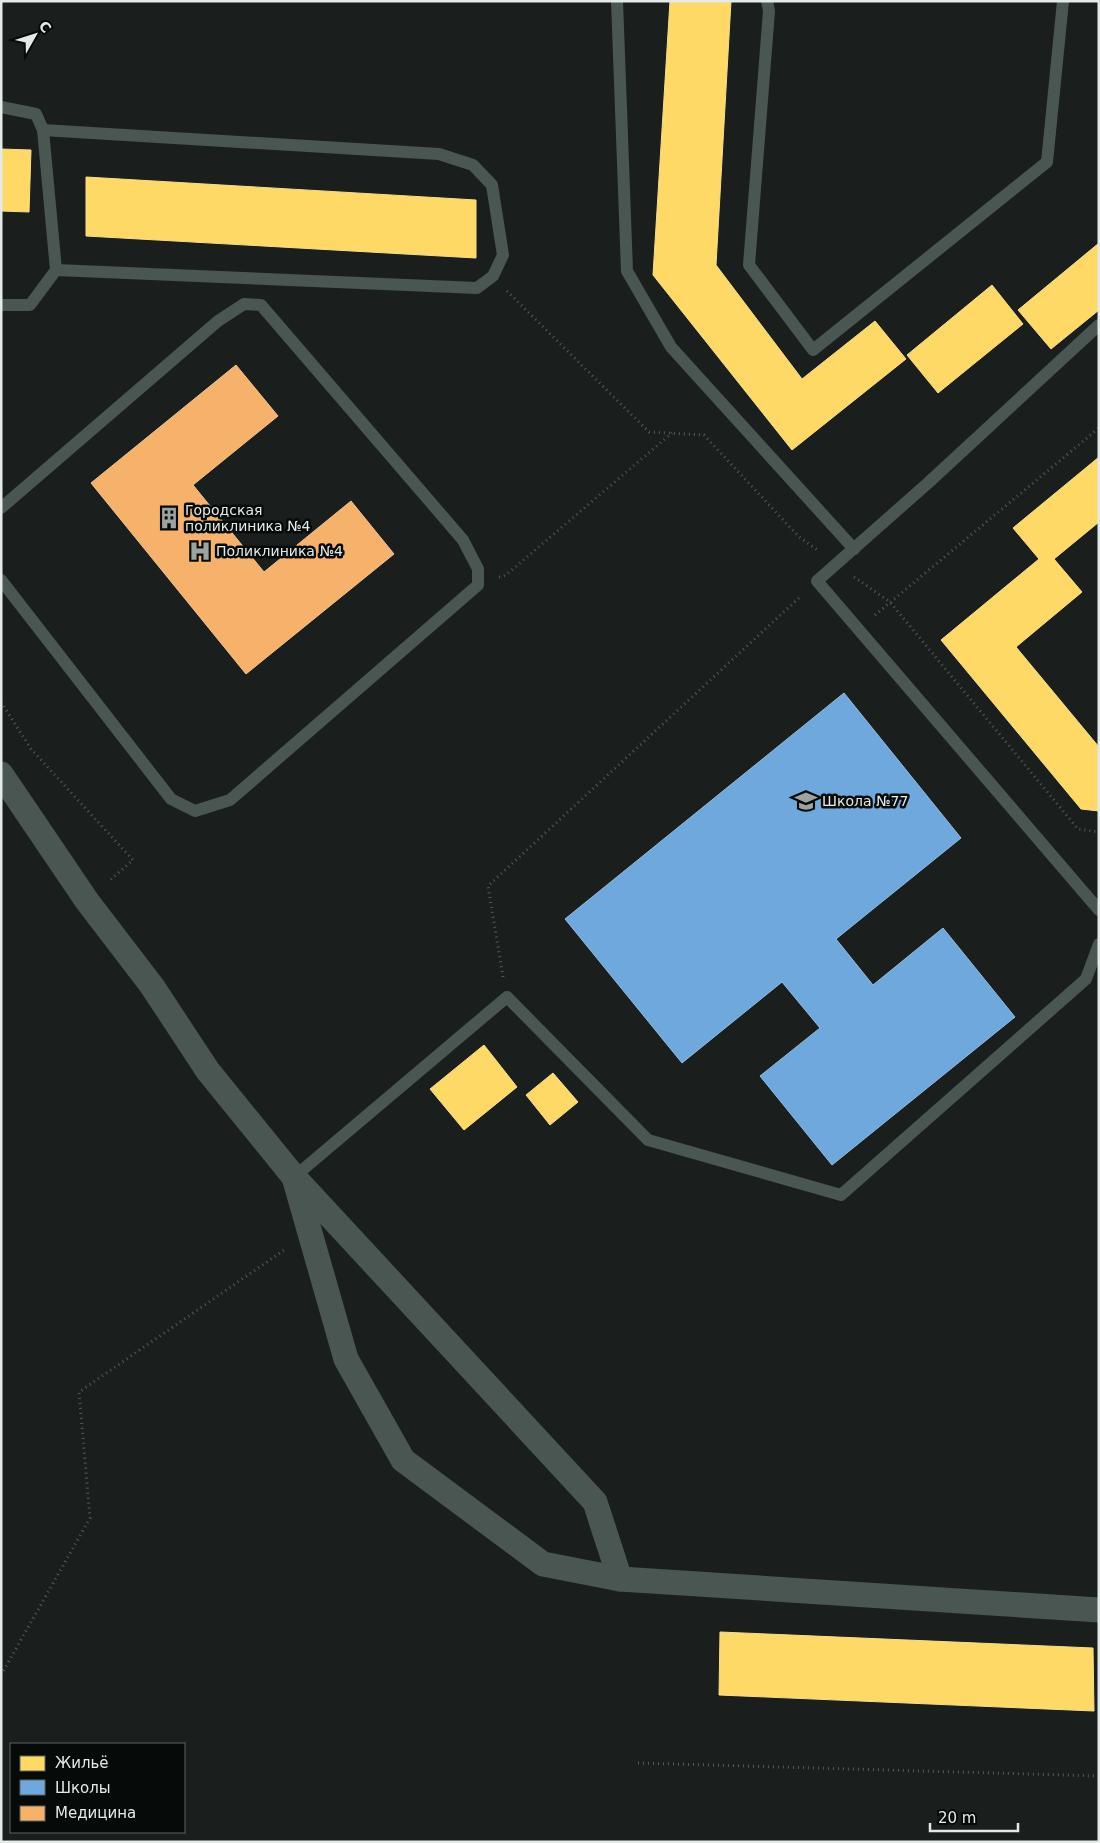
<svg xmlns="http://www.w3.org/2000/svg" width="1100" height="1843" viewBox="0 0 1100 1843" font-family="'DejaVu Sans',sans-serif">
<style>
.homes{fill:#ffd966;stroke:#f7de8d}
.schools{fill:#6fa8dc;stroke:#92bce0}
.health{fill:#f6b26b;stroke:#f0c390}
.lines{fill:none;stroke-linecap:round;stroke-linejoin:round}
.path{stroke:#535b59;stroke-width:3;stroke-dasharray:1 4;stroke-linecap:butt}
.service{stroke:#4a5652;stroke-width:12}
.minor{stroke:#4a5652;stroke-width:25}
.labels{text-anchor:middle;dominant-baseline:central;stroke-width:5;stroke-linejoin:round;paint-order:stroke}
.poi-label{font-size:14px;fill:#e3eae8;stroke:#060b09;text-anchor:start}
</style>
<rect width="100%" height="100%" fill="#1a1f1e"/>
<g class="homes">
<path d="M670,1H731L716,265L802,379L875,321L906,359L792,450L653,275Z"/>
<path d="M1,149L31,150L29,212L1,211Z"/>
<path d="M86,177L476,200V258L86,236Z"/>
<path d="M1099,243V310L1051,349L1018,310Z"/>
<path d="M992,285L1023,324L938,393L907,355Z"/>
<path d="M1099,457V522L1054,559L1082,592L1016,647L1099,747V811L1081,809L941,640L1039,559L1013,528Z"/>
<path d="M484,1045L517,1087L464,1130L430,1089Z"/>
<path d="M553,1073L578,1102L550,1125L526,1095Z"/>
<path d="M720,1632L1093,1648L1094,1711L719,1695Z"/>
</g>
<path class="schools" d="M844,693L961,838L836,939L873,985L943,928L1015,1017L832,1165L760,1076L820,1028L782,982L682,1063L565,919Z"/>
<path class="health" d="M236,365L278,416L193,485L264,572L351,501L394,554L246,674L91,483Z"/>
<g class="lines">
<g class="path">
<path d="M507,291L649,432L704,435L799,537L819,551"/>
<path d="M499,577L506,575L672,433"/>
<path d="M854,577L890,602L1078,829L1099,832"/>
<path d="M875,615L1099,428"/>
<path d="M1,702L31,749L133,860L108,882"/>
<path d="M503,977L488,886L801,596"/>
<path d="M1,1675L90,1518L79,1392L287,1248"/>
<path d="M638,1763L1099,1776"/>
</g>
<g class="service">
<path d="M617,1L627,271L671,347L854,549"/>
<path d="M767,1L769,11L749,265L813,350L1047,162L1063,1"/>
<path d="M1,107L36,114L43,130L56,270L30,305H1"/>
<path d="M43,130L439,154L473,165L492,185L503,255L493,276L477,288L56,270"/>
<path d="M1099,325L928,483L817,581L1099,910"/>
<path d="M1,508L218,321L244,304L261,305L463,540L478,569V585L230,800L195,811L171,799L1,580"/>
<path d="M294,1177L507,997L648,1140L841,1195L1086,979L1099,944"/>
</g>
<g class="minor">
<path d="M1,774L87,901L152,986L208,1071L294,1177L595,1502L620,1579"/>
<path d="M294,1177L346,1359L403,1460L543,1564L620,1579L1099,1610"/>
</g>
</g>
<defs>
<g id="building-bare" transform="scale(1.725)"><path d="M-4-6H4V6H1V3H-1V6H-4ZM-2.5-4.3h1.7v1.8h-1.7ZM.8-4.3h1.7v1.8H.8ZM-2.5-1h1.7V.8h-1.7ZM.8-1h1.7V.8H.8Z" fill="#9da3a1" stroke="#060b09" stroke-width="2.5" paint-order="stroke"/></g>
<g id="hospital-bare" transform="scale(1.725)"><path d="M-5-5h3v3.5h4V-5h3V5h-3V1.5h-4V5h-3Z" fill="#9da3a1" stroke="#060b09" stroke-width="2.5" paint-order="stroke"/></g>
<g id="school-bare" transform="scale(1.725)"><path d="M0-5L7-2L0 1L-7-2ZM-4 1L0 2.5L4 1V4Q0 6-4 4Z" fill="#9da3a1" stroke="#060b09" stroke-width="2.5" paint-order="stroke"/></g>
</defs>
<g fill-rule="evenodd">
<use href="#building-bare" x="169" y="518"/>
<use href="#hospital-bare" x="200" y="551"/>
<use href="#school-bare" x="806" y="801"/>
</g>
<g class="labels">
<g class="poi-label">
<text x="185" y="510">Городская<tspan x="185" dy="16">поликлиника №4</tspan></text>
<text x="216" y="551">Поликлиника №4</text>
<text x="822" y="801">Школа №77</text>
</g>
</g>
<rect width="1100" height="1843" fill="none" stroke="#e3eae8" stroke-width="5"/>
<rect x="10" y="1743" width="175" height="90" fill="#060b09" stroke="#5e6462"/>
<rect x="20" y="1756" width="25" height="15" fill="#ffd966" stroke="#5e6462"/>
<text x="55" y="1768" font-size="15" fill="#e3eae8">Жильё</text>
<rect x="20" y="1780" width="25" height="15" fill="#6fa8dc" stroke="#5e6462"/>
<text x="55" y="1793" font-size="15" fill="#e3eae8">Школы</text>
<rect x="20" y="1806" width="25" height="15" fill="#f6b26b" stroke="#5e6462"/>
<text x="55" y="1818" font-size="15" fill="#e3eae8">Медицина</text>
<g transform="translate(35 35) rotate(51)" stroke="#060b09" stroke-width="4" paint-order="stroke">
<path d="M0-4L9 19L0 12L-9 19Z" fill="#e3eae8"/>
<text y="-8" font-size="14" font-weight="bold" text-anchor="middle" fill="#e3eae8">С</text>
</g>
<path d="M930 1823v8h88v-8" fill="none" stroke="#e3eae8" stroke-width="2.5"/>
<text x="938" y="1823" font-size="15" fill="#e3eae8" stroke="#060b09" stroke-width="4" paint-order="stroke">20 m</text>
</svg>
